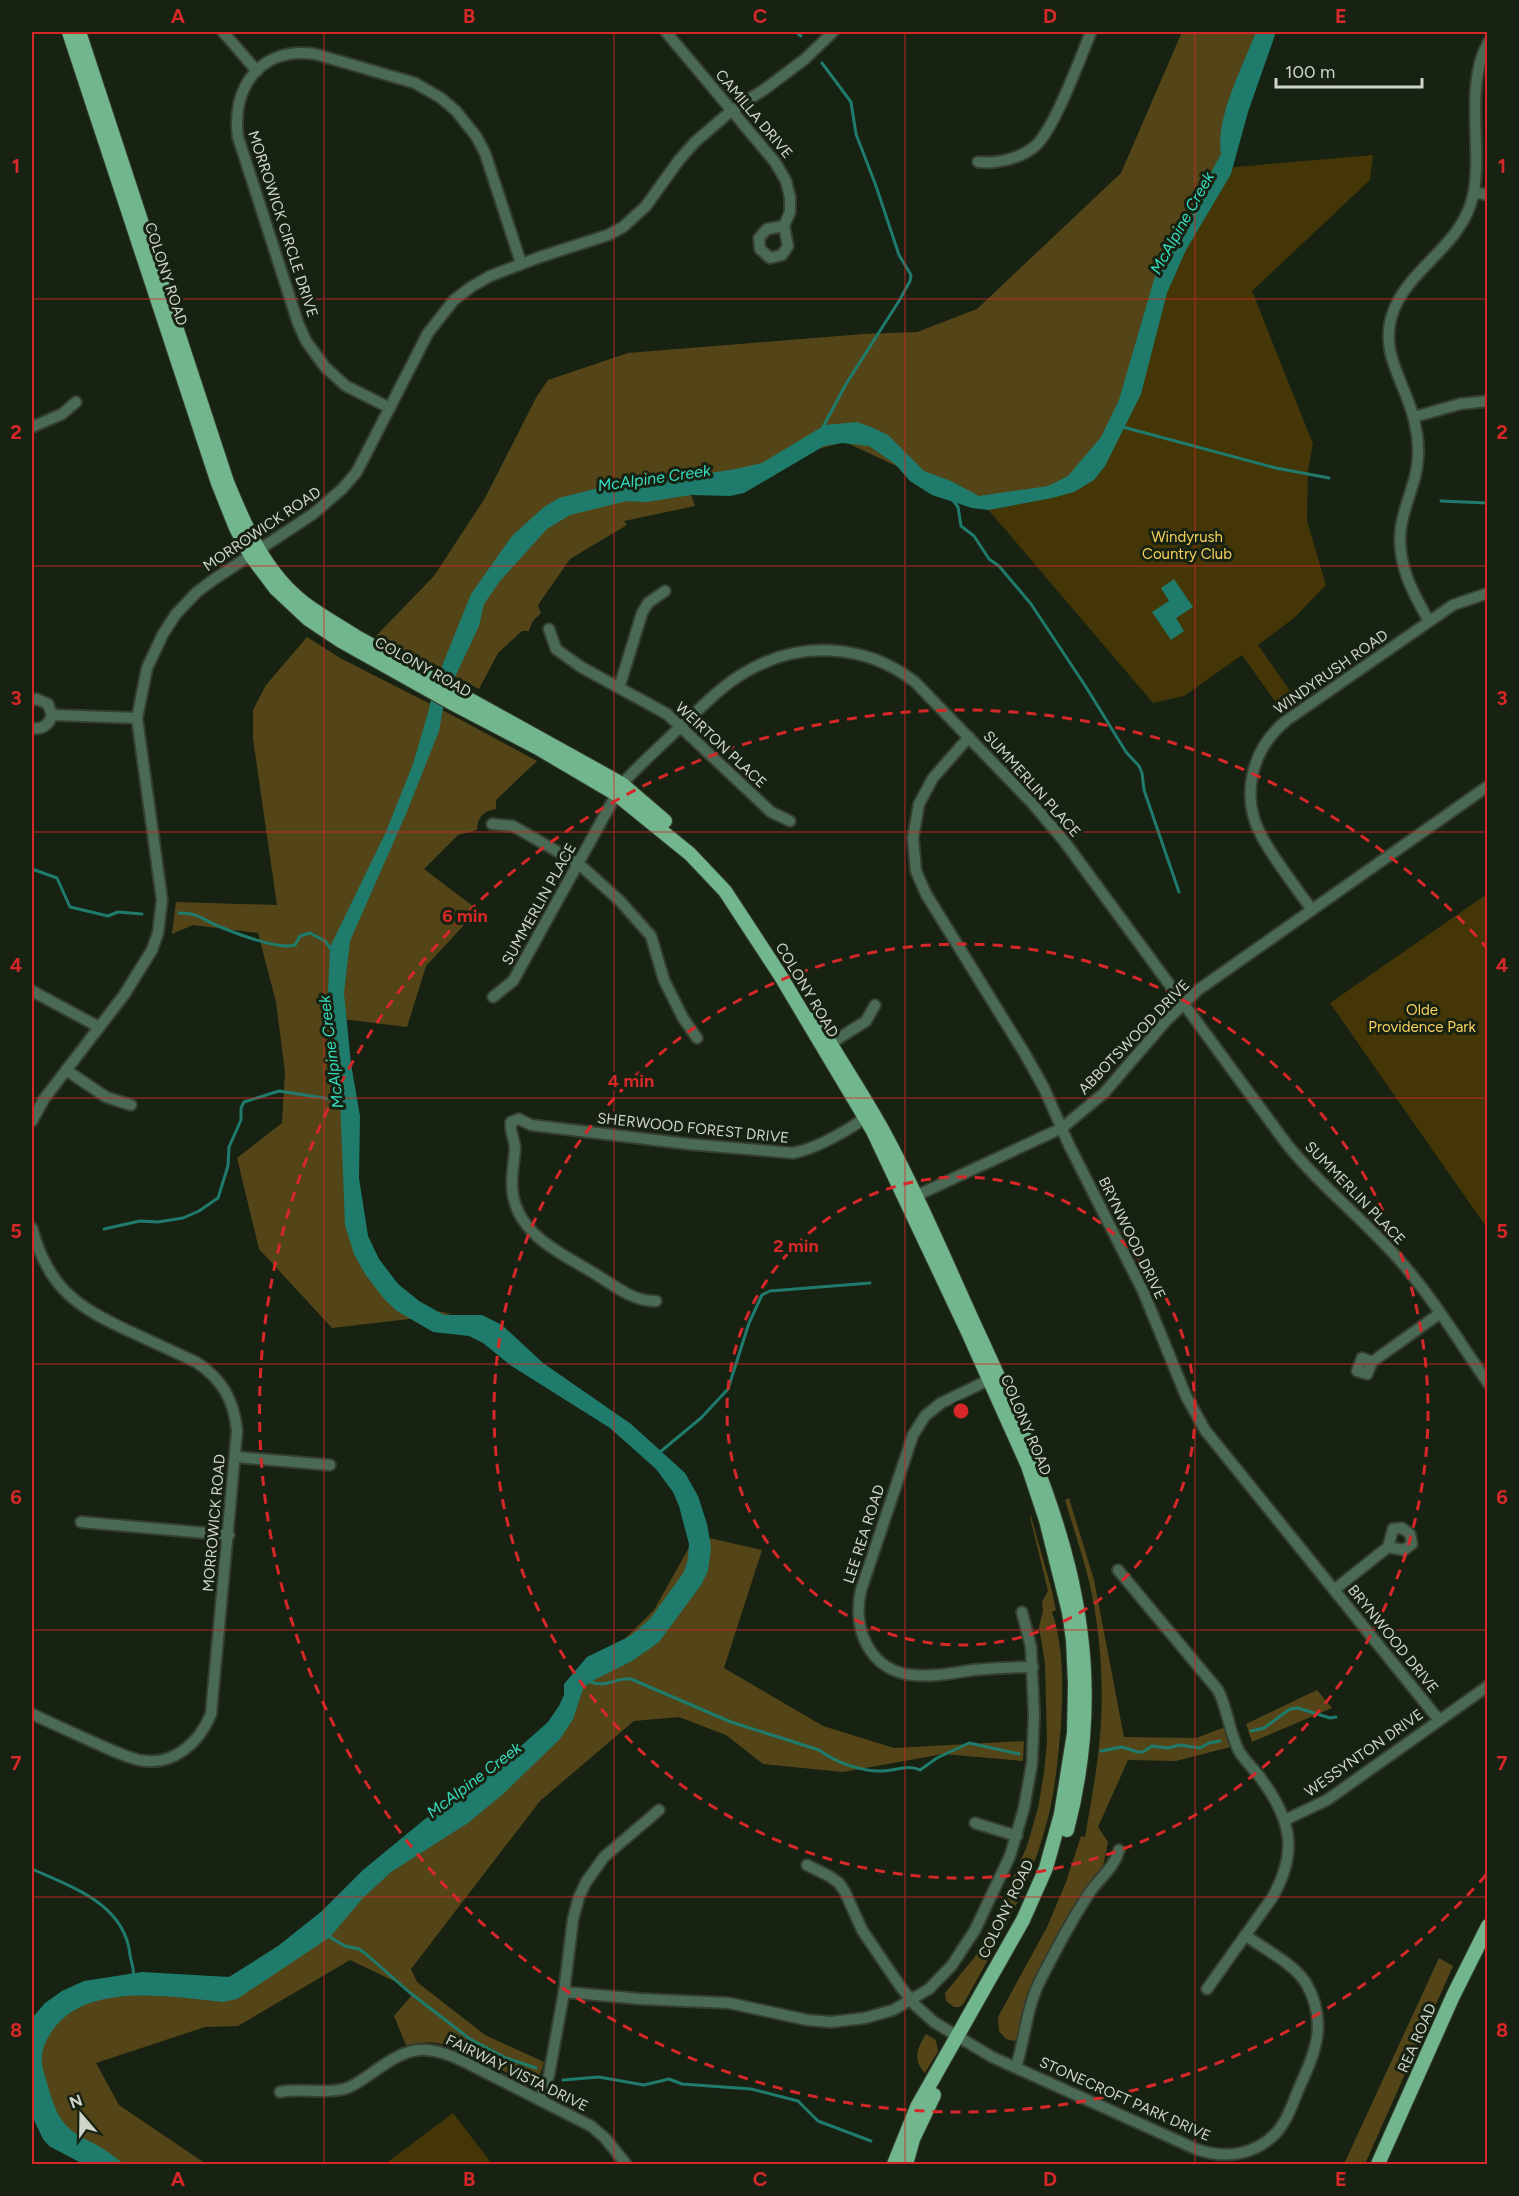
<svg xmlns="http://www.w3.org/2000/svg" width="1519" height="2196" viewBox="0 0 1519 2196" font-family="Figtree,sans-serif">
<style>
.green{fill:#443606}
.forest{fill:#544518}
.water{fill:#1f7b6b}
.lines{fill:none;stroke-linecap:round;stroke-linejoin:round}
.stream{stroke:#1f7b6b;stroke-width:3}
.minor-casing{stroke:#353f2f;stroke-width:14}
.major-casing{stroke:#353f2f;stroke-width:16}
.minor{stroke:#4a6a56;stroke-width:10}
.major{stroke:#72b68d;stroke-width:14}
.grid{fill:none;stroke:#d62828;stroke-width:1.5;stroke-opacity:0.55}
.ring{fill:none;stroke:#d62828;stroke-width:3;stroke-dasharray:10 8}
.labels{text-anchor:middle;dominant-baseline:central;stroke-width:6;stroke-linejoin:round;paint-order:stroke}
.street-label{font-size:15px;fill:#ced5ca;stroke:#182212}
.park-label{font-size:15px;fill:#f7d05d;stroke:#182212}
.water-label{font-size:16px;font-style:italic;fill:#34dec1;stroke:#182212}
.centre{fill:#d62828;stroke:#182212;stroke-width:3}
.ring-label{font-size:18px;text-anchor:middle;font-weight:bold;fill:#d62828;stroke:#182212;stroke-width:6;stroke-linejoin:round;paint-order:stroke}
.neatline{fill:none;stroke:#d62828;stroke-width:2}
.grid-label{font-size:20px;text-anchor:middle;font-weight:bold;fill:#d62828}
</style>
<rect width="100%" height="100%" fill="#182212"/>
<g class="green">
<path d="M1373,155L1370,180L1252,291L1313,444L1308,469L1307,521L1326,585L1294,618L1258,645L1297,701L1282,711L1242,655L1184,696L1153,703L980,500L1161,294L1225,168Z"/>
<path d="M1487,894V1228L1330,1003Z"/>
<path d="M453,2113L492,2164H385Z"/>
</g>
<g class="forest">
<path d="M1182,32H1267L1225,168L1161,293L1148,351L1080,479L1009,502L956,494L845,442L687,483L695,506L624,521L627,525L570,559L538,605L541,613L532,622L529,631H522L498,653L479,689L376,636L434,576L485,498L537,396L548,380L628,353L863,334L917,332L977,309L1121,173Z"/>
<path d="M307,637L340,658L450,714L537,761L496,800V809C484,811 477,817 477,830L458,835L424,869L478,910L426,966L407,1027L342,1019L356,1244L409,1306L452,1314L332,1328L259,1249L237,1158L282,1123L285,1072L276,1002L258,933L193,925L172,934L176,902L277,905L253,739V710L266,685Z"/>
<path d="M1069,1498L1094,1580L1124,1737L1196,1738L1228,1726L1234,1746L1176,1761L1128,1760L1098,1827L1108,1842L1103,1866L1082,1893L1031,1989L1020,2037L1014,2041L1006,2039L999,2031L998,2017L1047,1927L1066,1882L1081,1836L1085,1837C1090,1807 1096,1777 1099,1747C1104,1700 1102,1651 1094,1605C1088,1570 1075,1534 1065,1500Z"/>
<path d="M1031,1516L1052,1591L1056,1610L1052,1612C1064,1647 1063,1688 1061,1725C1058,1759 1055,1795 1045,1829C1028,1891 995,1947 964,2003L960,2007H954L946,2001L945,1993L974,1958L988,1934L1027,1846L1038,1808L1044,1773L1047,1741L1045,1663L1039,1627L1043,1611L1042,1602L1048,1591L1030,1517Z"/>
<path d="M696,1535L762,1550L724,1668L823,1726L894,1748L1024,1741L1023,1761L943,1754L843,1772L763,1764L726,1735L679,1717L634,1721L540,1801L411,1969L417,1982L485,2035L544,2062L538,2081L529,2084L454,2046L430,2042L406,2045L394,2016L413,1994L400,1984L350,1960L238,2026L205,2027L96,2063L119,2105L206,2164H98L55,2136L37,2079L43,2030L97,1985L247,1988L537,1745L591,1672L654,1610Z"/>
<path d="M1317,1690L1332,1708L1252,1742L1246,1724Z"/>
<path d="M1439,1958L1453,1966L1365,2164H1344Z"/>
<path d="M926,2034L936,2040L938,2051L925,2073C912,2059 917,2049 926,2034Z"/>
</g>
<g class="water">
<path d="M1256,32H1276L1248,112L1231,174L1186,250L1167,293L1141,394L1105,466L1094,480L1074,492L1052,498L989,510L972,508L932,495L910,481L895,464L869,446L842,443L824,446L744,493L730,496L691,495L646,502L627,501L570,515L547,529L500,581L484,604L479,626L448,692L443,709L439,731L406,814L350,941L344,993L351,1064L360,1116L359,1178L368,1236L379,1259L398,1284L419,1301L444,1315H482L502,1325L543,1363L631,1424L685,1473L698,1496L707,1524L711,1547L708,1571L701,1585L659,1642L632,1661L590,1682L583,1689L573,1719L560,1739L503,1794L468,1823L391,1872L362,1899L330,1937L237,1999L223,2002C172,1997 86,1981 52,2031C43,2045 39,2056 44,2073C49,2089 54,2111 64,2123C75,2136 89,2140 102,2148C110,2153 117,2159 124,2164H83L49,2146L43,2139L32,2116V2018L45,2003L62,1991L84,1981L142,1972L229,1977L278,1946L322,1911L363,1870L425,1819L466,1795L548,1722L559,1706L564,1695V1684L587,1657L630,1636L650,1619L684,1572L688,1559L689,1544L679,1506L673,1492L656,1469L610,1428L510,1365L483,1343L469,1336L433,1332L397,1311L385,1300L365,1274L354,1254L345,1225L340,1099L328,991L330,947L385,834L413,764L428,713L434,686L471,594L512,536L544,507L559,498L614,484H638L736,469L762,463L825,425L857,422L871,427L888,435L924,471L951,481L979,496L1048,486L1068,476L1101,437L1119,400L1155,276L1221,154C1215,118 1243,66 1256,32Z"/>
<path d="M1174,579L1193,607L1176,618L1184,631L1171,640L1152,612L1169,601L1161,588Z"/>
</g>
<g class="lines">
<g class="stream">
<path d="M796,32L801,36"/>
<path d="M822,63L851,102L856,134L876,186L899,255L911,275L910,281L899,301L846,384L823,427"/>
<path d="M1123,427L1276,468L1329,478"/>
<path d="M952,499L958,507L961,526L974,536L989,559L999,566L1031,604L1086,687L1126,752L1139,766L1142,773L1144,790L1179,892"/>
<path d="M1441,501L1488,503"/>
<path d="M32,869L57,878L70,907L108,916L118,912L142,914"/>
<path d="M179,913C199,913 201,919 218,926C235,933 278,950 295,945L300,936L310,933L325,941L331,949"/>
<path d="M104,1229L140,1221L158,1222L183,1218L199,1211L218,1198L228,1166L229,1147L241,1120V1108L244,1102L279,1091L343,1101"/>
<path d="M660,1452L701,1418L728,1389L749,1323L762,1295L770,1291L870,1283"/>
<path d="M587,1681C610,1689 614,1677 631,1679L731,1722L819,1750C835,1762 862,1772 882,1771C895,1771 908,1764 920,1770L937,1758L969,1743L1019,1754"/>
<path d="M1251,1731L1264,1728L1290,1709L1298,1708L1330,1718L1336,1717"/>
<path d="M1101,1751L1122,1747L1138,1752H1143L1152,1746L1168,1748L1180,1745L1200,1748L1209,1743L1220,1741"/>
<path d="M32,1869C72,1887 125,1904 130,1955C131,1962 135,1970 133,1977"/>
<path d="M328,1936L345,1946L359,1949L366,1954L409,1992L470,2039L506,2058L536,2068"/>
<path d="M563,2080L599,2077L644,2085L669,2079L682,2084L751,2089L798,2101L818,2121L871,2141"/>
</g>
<g class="minor-casing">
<g id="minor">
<path d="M223,32L257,71"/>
<path d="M666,32L775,162L786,181L790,197V212L784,226L788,246L782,255L770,258L760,249L759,238L767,229L784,226"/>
<path d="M978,162C996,164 1019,159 1034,147C1054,131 1080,58 1091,32"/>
<path d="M1474,192L1488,195"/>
<path d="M390,408L346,386L325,367L306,341L298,323L238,137C231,87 261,46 315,54L415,83L441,98L456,111L476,136L485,153L521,263"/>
<path d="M1414,417L1460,404L1488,401"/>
<path d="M32,427L62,414L76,402"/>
<path d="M1429,621C1412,592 1396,562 1401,527C1403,513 1408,501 1412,487C1419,467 1420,445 1415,424C1408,386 1379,356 1392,315C1407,268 1461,248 1473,196C1483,150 1464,85 1488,43"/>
<path d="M549,629L556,649L581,667L667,714L771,812L790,821"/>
<path d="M619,688L642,613L648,603L665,591"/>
<path d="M32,700L37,699L48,704L52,715C49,725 42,730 32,728"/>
<path d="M52,715L137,718"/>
<path d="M969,737L933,778L919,804L913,838L916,871L926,894L1025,1054L1044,1088L1069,1145L1143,1291L1186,1396L1205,1430L1439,1720"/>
<path d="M492,824L513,826L579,864L620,901L651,936L664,980L683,1018L697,1038"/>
<path d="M1312,910C1295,886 1276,862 1262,837C1239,796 1252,748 1287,720L1453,605L1488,593"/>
<path d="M32,991L99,1027"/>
<path d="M493,997L513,981L622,784C641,763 661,746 681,726C701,708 720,687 744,673C798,640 865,643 915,682L1032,803L1064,841L1286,1143C1321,1187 1366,1221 1402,1263C1434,1300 1460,1343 1488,1383"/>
<path d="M825,1047L866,1021L875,1005"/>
<path d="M66,1070L106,1097L131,1105"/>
<path d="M32,1121L44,1099L124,995L152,950L158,933L162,900L137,718L147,668L163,634L176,614L197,592L213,580L313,514L342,489L356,473L367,452L428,333L454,300L471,287L490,276L540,257L608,235L623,227L646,206L679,160L695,142L731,111L765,89L805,59L833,32"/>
<path d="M909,1199L1062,1128L1104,1093L1166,1021L1198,990L1488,786"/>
<path d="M32,1228C48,1287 75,1306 129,1331C151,1341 174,1352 196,1362C222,1379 234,1400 237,1431L211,1714C199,1743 173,1767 139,1760C122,1756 107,1748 91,1741C71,1732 51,1723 32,1714"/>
<path d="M656,1301C634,1302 615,1286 597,1275C565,1255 520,1237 513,1195C510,1180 514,1164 515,1149C515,1139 509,1131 511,1122L519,1119L531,1125L688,1144L793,1153C816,1149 851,1129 870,1114"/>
<path d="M1372,1362L1367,1374L1357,1371L1362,1358L1372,1362L1439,1314"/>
<path d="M995,1377L941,1403L925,1416L913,1435L861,1590C852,1628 869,1671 913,1675C933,1677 954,1673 973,1670C993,1668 1013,1667 1033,1667"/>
<path d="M236,1457L330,1465"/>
<path d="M81,1522L229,1535"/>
<path d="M1118,1570L1218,1690C1228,1710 1229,1732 1239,1751C1245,1761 1255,1770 1262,1780C1292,1821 1298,1853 1272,1898L1207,1989"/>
<path d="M1334,1590L1388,1547L1404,1550L1412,1544L1410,1534L1402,1528L1393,1529L1388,1547"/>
<path d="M1285,1820L1327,1800L1488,1686"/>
<path d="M975,1823L1017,1836"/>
<path d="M807,1865L829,1876L839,1883L845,1892L862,1930L900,1986L915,2005L934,2022L992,2057L1196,2149C1224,2159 1254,2156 1276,2133C1287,2121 1293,2103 1299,2088C1316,2051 1328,2022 1306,1983C1293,1963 1264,1949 1245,1935"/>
<path d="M564,1992L641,1999L729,2003L807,2020L831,2022L865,2018L893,2010L929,1989L952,1965L975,1930L1010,1856L1024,1808L1032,1763L1034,1715L1031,1647L1022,1612"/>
<path d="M1016,2067C1025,2039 1026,2010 1039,1983C1054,1953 1070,1923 1088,1895C1098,1879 1114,1869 1119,1850"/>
<path d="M280,2092C302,2088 323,2094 344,2089C355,2086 363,2079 372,2073C408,2047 424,2042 465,2062L591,2126L605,2138L626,2164"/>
<path d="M540,2100L549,2075L564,1992L573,1919L579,1897L586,1882L604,1857L659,1810"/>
</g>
</g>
<g class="major-casing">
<g id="major">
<path d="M69,32L218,483L236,528L251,556L276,589L308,619L341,641L450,702L538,748L616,794L690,854L725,891L780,975L873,1131L967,1330L1028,1466L1046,1520L1069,1612L1073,1640L1075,1684L1074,1733L1061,1814L1046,1868L1023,1920L917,2107L894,2164"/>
<path d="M79,32L227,482C245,526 265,573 304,603C320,615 338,625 355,636L622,784L665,821"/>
<path d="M815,1018C837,1056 862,1093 883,1131C917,1194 945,1260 974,1324C1053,1494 1117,1638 1067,1830"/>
<path d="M906,2164L913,2139L934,2095"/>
<path d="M1378,2164L1453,1996L1488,1926"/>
</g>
</g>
<use href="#minor" class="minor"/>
<use href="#major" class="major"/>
</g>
<path class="grid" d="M324,32V2164M614,32V2164M905,32V2164M1195,32V2164M32,299H1488M32,566H1488M32,832H1488M32,1098H1488M32,1364H1488M32,1630H1488M32,1897H1488"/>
<g class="ring">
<circle cx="961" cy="1411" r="234"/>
<circle cx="961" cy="1411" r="467"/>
<path d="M1486 1875A701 701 0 1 1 1486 947"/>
</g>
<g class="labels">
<g class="street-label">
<text transform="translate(754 114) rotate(50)">CAMILLA DRIVE</text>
<text transform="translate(283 224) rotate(72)">MORROWICK CIRCLE DRIVE</text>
<text transform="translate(166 274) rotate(72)">COLONY ROAD</text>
<text transform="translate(262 529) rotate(-34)">MORROWICK ROAD</text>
<text transform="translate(423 667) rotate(29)">COLONY ROAD</text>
<text transform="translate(1331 672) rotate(-35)">WINDYRUSH ROAD</text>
<text transform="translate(721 745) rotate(43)">WEIRTON PLACE</text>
<text transform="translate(1032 784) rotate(48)">SUMMERLIN PLACE</text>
<text transform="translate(539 904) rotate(-61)">SUMMERLIN PLACE</text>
<text transform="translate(807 990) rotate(59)">COLONY ROAD</text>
<text transform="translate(1134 1037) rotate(-46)">ABBOTSWOOD DRIVE</text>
<text transform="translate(693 1128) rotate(6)">SHERWOOD FOREST DRIVE</text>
<text transform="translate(1355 1193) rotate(46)">SUMMERLIN PLACE</text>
<text transform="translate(1132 1238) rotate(64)">BRYNWOOD DRIVE</text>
<text transform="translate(1026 1425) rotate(67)">COLONY ROAD</text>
<text transform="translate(214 1523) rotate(-85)">MORROWICK ROAD</text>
<text transform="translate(864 1534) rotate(-72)">LEE REA ROAD</text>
<text transform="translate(1393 1639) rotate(51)">BRYNWOOD DRIVE</text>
<text transform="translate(1364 1753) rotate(-35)">WESSYNTON DRIVE</text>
<text transform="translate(1006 1909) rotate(-64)">COLONY ROAD</text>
<text transform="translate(1417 2038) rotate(-66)">REA ROAD</text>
<text transform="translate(517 2073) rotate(26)">FAIRWAY VISTA DRIVE</text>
<text transform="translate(1125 2099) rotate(24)">STONECROFT PARK DRIVE</text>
</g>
<g class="park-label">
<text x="1187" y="537">Windyrush<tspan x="1187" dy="17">Country Club</tspan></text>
<text x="1422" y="1010">Olde<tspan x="1422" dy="17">Providence Park</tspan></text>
</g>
<g class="water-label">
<text transform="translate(1182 223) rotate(-61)">McAlpine Creek</text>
<text transform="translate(654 478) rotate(-8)">McAlpine Creek</text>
<text transform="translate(331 1052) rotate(-97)">McAlpine Creek</text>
<text transform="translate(474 1780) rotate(-37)">McAlpine Creek</text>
</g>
</g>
<circle cx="961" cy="1411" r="9" class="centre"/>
<g class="ring-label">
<text x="465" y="922">6 min</text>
<text x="631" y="1087">4 min</text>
<text x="796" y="1252">2 min</text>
</g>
<rect width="1519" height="2196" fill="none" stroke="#182212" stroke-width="66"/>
<g transform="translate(81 2115) rotate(340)" stroke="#182212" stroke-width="4.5" paint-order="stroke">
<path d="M0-4.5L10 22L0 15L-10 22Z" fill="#ced5ca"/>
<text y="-9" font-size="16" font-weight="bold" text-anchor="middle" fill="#ced5ca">N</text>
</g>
<path d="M1276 78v9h146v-9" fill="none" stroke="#ced5ca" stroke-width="3"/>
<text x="1285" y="78" font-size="18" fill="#ced5ca" stroke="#182212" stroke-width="4.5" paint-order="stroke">100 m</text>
<rect x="33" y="33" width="1453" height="2130" class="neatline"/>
<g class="grid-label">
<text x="178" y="23">A</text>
<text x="469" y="23">B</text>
<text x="760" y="23">C</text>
<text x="1050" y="23">D</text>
<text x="1341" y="23">E</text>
<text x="16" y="173">1</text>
<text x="1502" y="173">1</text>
<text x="16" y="439">2</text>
<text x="1502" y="439">2</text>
<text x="16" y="705">3</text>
<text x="1502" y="705">3</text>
<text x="16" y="972">4</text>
<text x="1502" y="972">4</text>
<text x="16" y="1238">5</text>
<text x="1502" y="1238">5</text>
<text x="16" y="1504">6</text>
<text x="1502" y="1504">6</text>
<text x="16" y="1770">7</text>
<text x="1502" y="1770">7</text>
<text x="16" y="2037">8</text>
<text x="1502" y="2037">8</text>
<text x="178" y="2186">A</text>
<text x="469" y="2186">B</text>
<text x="760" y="2186">C</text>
<text x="1050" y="2186">D</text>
<text x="1341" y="2186">E</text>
</g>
</svg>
